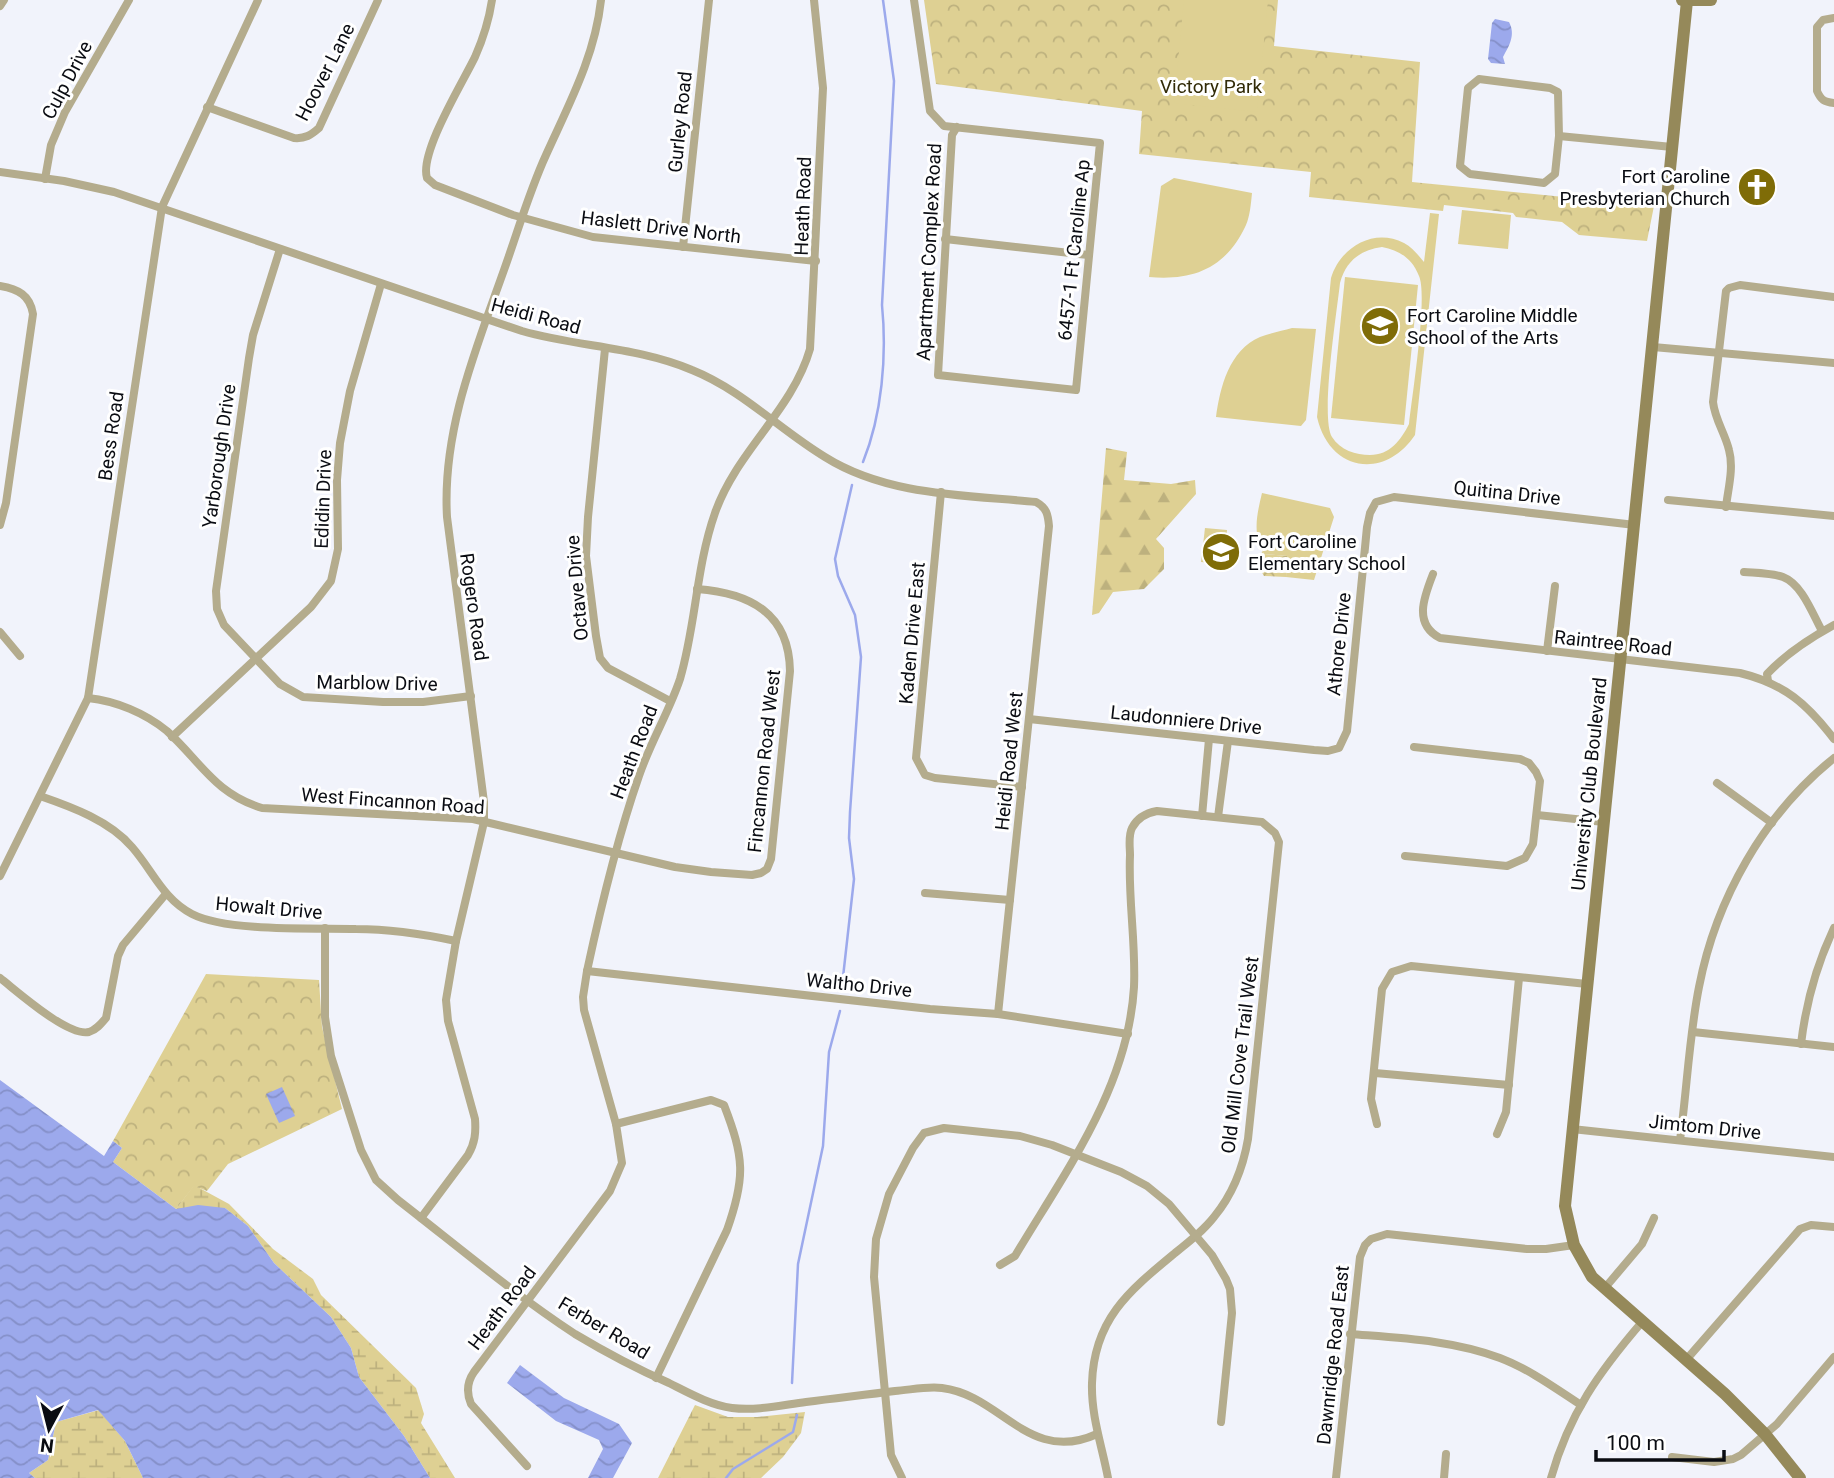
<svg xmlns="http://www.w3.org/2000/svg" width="1834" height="1478" viewBox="0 0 1834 1478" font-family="Roboto,sans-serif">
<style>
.forest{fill:url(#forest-firs)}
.wetland{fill:url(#wetland-marsh)}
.park{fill:url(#park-crowns)}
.garden{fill:#ded093;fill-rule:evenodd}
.water{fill:url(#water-waves)}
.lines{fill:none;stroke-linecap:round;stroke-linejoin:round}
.stream{stroke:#9ca9ec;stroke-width:2.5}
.street{stroke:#b4ac8d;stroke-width:8}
.secondary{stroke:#95895a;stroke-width:12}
.labels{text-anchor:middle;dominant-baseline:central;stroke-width:6;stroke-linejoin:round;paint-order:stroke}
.street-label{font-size:19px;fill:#0a0c12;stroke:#fff}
.park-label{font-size:19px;fill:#322b08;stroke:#fff}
.poi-label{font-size:19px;fill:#0a0c12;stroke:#fff;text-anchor:start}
</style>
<defs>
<pattern id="forest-firs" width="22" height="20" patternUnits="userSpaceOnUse" patternTransform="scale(1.75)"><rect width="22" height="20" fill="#ded093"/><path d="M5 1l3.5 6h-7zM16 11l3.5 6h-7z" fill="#bdb17e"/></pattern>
<pattern id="wetland-marsh" width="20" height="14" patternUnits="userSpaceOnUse" patternTransform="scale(1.75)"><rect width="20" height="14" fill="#ded093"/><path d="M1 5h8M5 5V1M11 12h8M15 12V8" fill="none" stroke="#bdb17e"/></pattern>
<pattern id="park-crowns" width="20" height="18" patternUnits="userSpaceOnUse" patternTransform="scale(1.75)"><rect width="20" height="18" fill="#ded093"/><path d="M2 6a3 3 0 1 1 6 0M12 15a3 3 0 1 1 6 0" fill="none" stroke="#bdb17e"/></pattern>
<pattern id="water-waves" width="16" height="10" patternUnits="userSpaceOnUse" patternTransform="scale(1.75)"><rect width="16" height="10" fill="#9ca9ec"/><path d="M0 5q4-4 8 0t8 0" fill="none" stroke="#8590c9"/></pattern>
</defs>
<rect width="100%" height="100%" fill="#f1f3fb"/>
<path class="forest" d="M1106,448L1127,452L1124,480L1171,484L1195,480L1196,494L1156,539L1164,548V569L1144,589L1113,592L1099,613L1092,615Z"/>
<g class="wetland">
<path d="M194,1185L229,1204L273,1249L313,1279L321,1295L416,1388L424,1414L421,1423L455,1478H430L404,1436L359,1377L351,1348L331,1317L274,1263L248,1226L225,1208L176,1209Z"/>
<path d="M695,1405L728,1417H757L805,1412L801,1433L783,1457L761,1478H658Z"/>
<path d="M99,1410L125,1441L143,1478H35L29,1473L48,1460L56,1422Z"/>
</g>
<g class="park">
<path d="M924,0H1278L1274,46L1420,62L1412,182L1654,206L1647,241L1579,235L1562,222L1516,217L1513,213L1444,205L1443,211L1309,197L1311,172L1139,154L1142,111L936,84Z"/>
<path d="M1262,551L1264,554L1288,556L1286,577L1264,576L1260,569Z"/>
<path d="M206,974L319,980L322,1027L342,1109L228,1164L207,1191L194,1186L176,1209L113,1162L122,1148L113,1141Z"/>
</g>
<g class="garden">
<path d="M1184,0H1268L1257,112L1174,103Z"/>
<path d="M1174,178L1252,193C1251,203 1250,216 1246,225C1226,268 1194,281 1149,277L1161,186Z"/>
<path d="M1462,210L1511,215L1508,249L1458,244Z"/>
<path d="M1430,213L1439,214L1415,435C1384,481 1329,471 1317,417L1331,278C1340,248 1373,227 1404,243C1413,248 1418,255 1424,262ZM1382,247C1400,251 1412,258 1419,276C1428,296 1412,396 1409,424C1401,440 1390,455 1370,455C1356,455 1340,450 1332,437C1320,418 1337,311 1340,283C1346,261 1360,250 1382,247Z"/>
<path d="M1345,277L1418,285L1404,425L1331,418Z"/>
<path d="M1292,328L1316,329L1306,420L1301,426L1216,417C1220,388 1229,350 1260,337C1270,333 1282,331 1292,328Z"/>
<path d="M1262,493L1330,508L1334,517L1314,580L1286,577L1287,556L1264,554C1252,534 1257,514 1262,493Z"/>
<path d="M1205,528L1227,530L1224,564L1201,562Z"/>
</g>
<g class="water">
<path d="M1495,19L1509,22C1516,35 1509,46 1503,57L1505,64L1491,63L1488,59L1492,23Z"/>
<path d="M0,1080L104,1156L113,1141L122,1148L113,1162L176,1209L198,1205L225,1208L248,1226L274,1263L331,1317L351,1348L359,1377L404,1436L430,1478H143L125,1441L98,1410L56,1422L48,1460L29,1473L35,1478H0Z"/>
<path d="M282,1087L295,1116L279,1123L266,1094Z"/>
<path d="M520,1365L564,1398L619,1424L632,1443L613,1478H588L603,1449L599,1440L556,1421L507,1383Z"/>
</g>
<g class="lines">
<g class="stream">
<path d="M863,462C882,415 887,356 882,305L894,81L883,0"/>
<path d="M842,986L854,879L849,838L850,812L861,657L855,615L838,576L835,559L852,485"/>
<path d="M792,1383L798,1264L823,1146L829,1052L840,1011"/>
<path d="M726,1478L733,1469L793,1432L797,1415"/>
</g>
<g class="street">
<path d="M492,0C489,20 483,39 475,57C463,82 419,153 427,178L435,185L513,215L593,237L816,261"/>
<path d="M914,0L930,111L944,126L1100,143L1076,390L938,375L952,135L957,127"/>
<path d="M0,6L4,0"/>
<path d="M1834,18L1823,20L1817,27V91C1821,100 1824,102 1834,103"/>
<path d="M1479,79L1550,88L1558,92L1559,136L1555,174L1544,183L1470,174L1460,166L1468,88Z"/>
<path d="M207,107L294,138C305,139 311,135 319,128L378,0"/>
<path d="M1559,136L1672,147"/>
<path d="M0,172L64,181L114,192L522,331C578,347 638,347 692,370C742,390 780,430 825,457C887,496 966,495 1036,502C1047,508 1048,515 1049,526L998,1014"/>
<path d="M45,179L51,145L65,112L129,0"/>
<path d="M945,239L1088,255"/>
<path d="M683,247L709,0"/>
<path d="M280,249L253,335L249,358L216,591L217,609L224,625L280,684L303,697L383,702H423L471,696"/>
<path d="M0,286C18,289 30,295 33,314L6,503L0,525"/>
<path d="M1653,347L1834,363"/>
<path d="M605,349L588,517L586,556L596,636L600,658L608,668L670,701"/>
<path d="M941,492L916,758L925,775L935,778L1022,787"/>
<path d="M1668,500L1834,516"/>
<path d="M1726,507C1728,489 1734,468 1729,450C1725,433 1715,420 1713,402L1726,291L1729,288L1740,285L1834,297"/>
<path d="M1744,572C1757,573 1772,573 1783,577C1802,584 1813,615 1822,631"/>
<path d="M1433,574C1424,597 1413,624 1440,638L1740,673C1785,684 1807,704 1834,739"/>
<path d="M0,632L20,656"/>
<path d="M1547,651L1555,586"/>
<path d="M1768,681L1767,674C1785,655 1810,638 1834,625"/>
<path d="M88,698C116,701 145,713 167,731C200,761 215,794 262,808L473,819L675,867L711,872L752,875L761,873L767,869L771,859L790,671C789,613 750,593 697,589"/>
<path d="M1029,719L1314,750L1328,751L1339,748L1347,731L1367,527L1370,513L1376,502L1394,497L1635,525"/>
<path d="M172,737L311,607L331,581L338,549L337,480L340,443L350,391L381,284"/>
<path d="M1717,783L1772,823"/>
<path d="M40,796C72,807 110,821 132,847C153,871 163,899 192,914C227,932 315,928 356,929C390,929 423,934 456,941"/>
<path d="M1537,815L1604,822"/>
<path d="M1202,816L1209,739"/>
<path d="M1218,817L1228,741"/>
<path d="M1405,856L1507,866L1525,858L1533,844L1540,781L1536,772L1529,763L1520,759L1414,747"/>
<path d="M0,876L88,698L162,207L258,0"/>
<path d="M925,893L1010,900"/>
<path d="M325,928V1017L331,1056L361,1150L376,1180L398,1200C456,1245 514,1294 575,1334C605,1352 637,1369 669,1383C689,1393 710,1405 732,1408C757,1411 782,1405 806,1402C836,1398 865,1395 895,1391C910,1390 927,1386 942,1388C1001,1395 1029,1465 1097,1434"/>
<path d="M587,971L930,1009L998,1014L1128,1034"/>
<path d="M0,978C17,991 68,1037 89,1032C96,1030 101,1024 106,1018L118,956L123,945L165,895"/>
<path d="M1693,1032L1834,1047"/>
<path d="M1801,1044C1806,1002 1816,966 1834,928"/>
<path d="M1375,1073L1509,1085"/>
<path d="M616,1124L711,1100L724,1105C744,1157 746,1177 727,1230L656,1378"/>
<path d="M1377,1124L1371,1099L1382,989L1392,972L1411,966L1587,984"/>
<path d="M1572,1129L1834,1157"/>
<path d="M1497,1134L1506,1112L1519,978"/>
<path d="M1680,1140C1687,1089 1689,1037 1699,987C1716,899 1764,814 1834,758"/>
<path d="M421,1218L468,1155C475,1143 476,1133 475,1119L448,1021L446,1000L456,941L484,822V802L447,517C442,430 476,349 504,270C518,231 529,192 546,155C569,104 595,56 601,0"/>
<path d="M1000,1265L1015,1256C1065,1172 1128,1088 1134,987C1136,943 1128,899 1130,855C1130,847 1128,836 1132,828C1137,818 1146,813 1157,811L1262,822L1275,833L1279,842L1248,1139C1243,1168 1233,1194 1214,1217C1203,1231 1189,1242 1175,1253C1129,1291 1094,1319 1092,1383C1091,1416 1102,1446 1108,1478"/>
<path d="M1604,1289L1642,1244L1654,1218"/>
<path d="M1350,1334C1400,1338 1452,1340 1500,1358C1529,1369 1555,1388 1581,1405"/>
<path d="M1686,1360L1800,1229L1811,1225L1834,1227"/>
<path d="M1672,1457L1714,1462L1733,1459L1741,1455L1777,1424L1834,1357"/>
<path d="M527,1466L471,1404C466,1392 467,1382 474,1372L610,1191L622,1163L616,1124L584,1010L583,997L587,971C601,906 617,839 639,776C650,743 669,712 680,679C696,625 696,567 715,513C736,452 792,411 810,349L823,88L814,0"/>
<path d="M902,1478L891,1455L874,1277L876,1239L889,1194L913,1148L924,1133L944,1128L1020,1136L1052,1145L1121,1172L1147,1186L1169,1204L1212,1255L1226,1279L1230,1289L1232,1313L1221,1422"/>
<path d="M1336,1478L1360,1257L1365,1245L1371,1239L1387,1234L1527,1249H1546L1574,1245"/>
<path d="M1444,1478L1446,1454"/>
<path d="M1551,1478C1569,1414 1599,1372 1642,1322"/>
</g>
<g class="secondary">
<path d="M1682,0H1711"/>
<path d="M1687,1L1565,1206L1574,1245L1592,1277L1725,1394L1765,1434L1800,1478"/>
</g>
</g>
<defs>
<g id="church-disc" transform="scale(2.0125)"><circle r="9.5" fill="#7f6c07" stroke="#fff"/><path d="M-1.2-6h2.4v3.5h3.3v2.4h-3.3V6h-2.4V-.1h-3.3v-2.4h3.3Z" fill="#fff"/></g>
<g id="school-disc" transform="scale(2.0125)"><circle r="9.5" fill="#7f6c07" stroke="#fff"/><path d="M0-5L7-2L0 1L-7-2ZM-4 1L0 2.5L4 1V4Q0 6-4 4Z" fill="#fff"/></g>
</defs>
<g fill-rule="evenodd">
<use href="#church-disc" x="1757" y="187"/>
<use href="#school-disc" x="1380" y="326"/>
<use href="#school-disc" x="1221" y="552"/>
</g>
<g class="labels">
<g class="street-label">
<text transform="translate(325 72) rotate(-63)">Hoover Lane</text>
<text transform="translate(67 80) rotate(-62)">Culp Drive</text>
<text transform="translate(680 122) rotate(-84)">Gurley Road</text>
<text transform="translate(803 206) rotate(-88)">Heath Road</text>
<text transform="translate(661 227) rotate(7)">Haslett Drive North</text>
<text transform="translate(1074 250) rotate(-84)">6457-1 Ft Caroline Ap</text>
<text transform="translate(929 252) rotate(-87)">Apartment Complex Road</text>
<text transform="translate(536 316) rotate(15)">Heidi Road</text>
<text transform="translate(111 436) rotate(-82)">Bess Road</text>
<text transform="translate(219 456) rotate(-82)">Yarborough Drive</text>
<text transform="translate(1507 493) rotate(6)">Quitina Drive</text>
<text transform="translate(323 499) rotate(-88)">Edidin Drive</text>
<text transform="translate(577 588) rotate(-95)">Octave Drive</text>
<text transform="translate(474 607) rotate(82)">Rogero Road</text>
<text transform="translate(912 633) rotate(-85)">Kaden Drive East</text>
<text transform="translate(1613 643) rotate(6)">Raintree Road</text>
<text transform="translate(1339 644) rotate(-84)">Athore Drive</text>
<text transform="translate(377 683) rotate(1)">Marblow Drive</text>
<text transform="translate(1186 720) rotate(6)">Laudonniere Drive</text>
<text transform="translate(634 752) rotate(-69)">Heath Road</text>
<text transform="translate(764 761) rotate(-84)">Fincannon Road West</text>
<text transform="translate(1009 761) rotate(-84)">Heidi Road West</text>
<text transform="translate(1589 784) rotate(-84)">University Club Boulevard</text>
<text transform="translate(393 801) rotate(4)">West Fincannon Road</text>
<text transform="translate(269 908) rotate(5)">Howalt Drive</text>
<text transform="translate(859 985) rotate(6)">Waltho Drive</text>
<text transform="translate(1240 1055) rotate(-83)">Old Mill Cove Trail West</text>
<text transform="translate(1705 1127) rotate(6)">Jimtom Drive</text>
<text transform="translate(502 1308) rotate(-53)">Heath Road</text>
<text transform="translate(604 1328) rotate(31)">Ferber Road</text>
<text transform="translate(1333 1355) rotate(-84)">Dawnridge Road East</text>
</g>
<g class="park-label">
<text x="1211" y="86">Victory Park</text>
</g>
<g class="poi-label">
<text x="1730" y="176" text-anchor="end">Fort Caroline<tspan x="1730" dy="22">Presbyterian Church</tspan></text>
<text x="1407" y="315">Fort Caroline Middle<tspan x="1407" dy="22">School of the Arts</tspan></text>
<text x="1248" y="541">Fort Caroline<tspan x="1248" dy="22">Elementary School</tspan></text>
</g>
</g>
<g transform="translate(49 1429) rotate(187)" stroke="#ffffff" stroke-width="5" paint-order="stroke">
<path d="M0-5L12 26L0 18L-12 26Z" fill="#0a0c12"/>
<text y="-10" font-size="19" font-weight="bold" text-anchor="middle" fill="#0a0c12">N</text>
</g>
<path d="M1596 1450v10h128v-10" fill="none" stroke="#0a0c12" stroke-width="3.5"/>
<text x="1606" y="1450" font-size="21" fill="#0a0c12" stroke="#ffffff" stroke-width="5" paint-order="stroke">100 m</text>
</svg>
